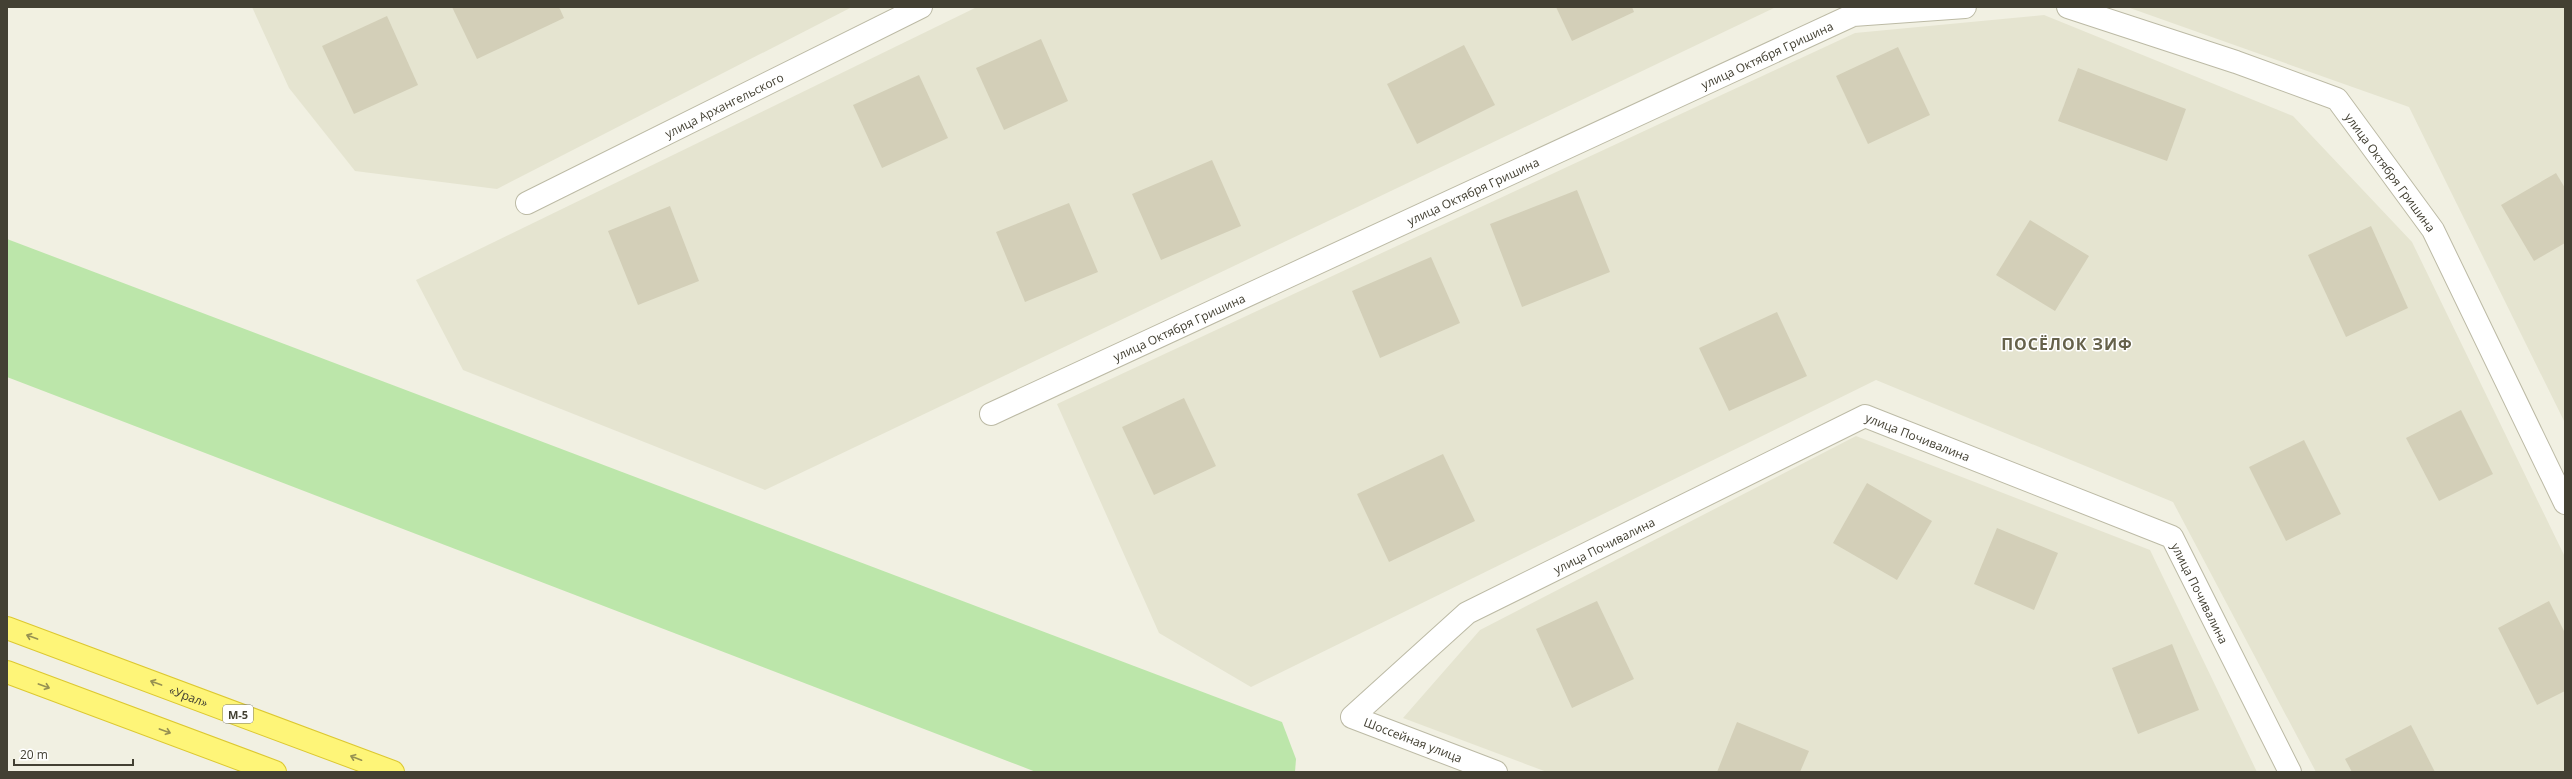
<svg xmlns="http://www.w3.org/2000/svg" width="2572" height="779" viewBox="0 0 2572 779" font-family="'Open Sans',sans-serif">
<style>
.residential{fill:#e5e4d0}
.green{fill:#bce6aa}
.building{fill:#d3cfb8}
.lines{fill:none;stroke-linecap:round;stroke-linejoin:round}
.minor-casing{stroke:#bcbaa5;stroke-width:24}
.trunk-casing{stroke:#dcc831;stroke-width:24}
.minor{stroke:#fff;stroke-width:22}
.trunk{stroke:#fef578;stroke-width:22}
.oneway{stroke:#979152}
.labels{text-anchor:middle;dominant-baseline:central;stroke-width:3;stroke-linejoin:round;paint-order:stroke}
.shield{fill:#fff;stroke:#7b7970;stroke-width:1}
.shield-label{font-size:11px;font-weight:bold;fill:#434033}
.street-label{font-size:12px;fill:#434033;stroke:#fff}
.district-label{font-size:16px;font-weight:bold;letter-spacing:1px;fill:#65614a;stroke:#fff}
</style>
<rect width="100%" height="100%" fill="#f1f0e2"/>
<g class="residential">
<path d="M252,7H852L497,189L355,171L289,88Z"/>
<path d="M977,7H1776L765,490L463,370L416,280Z"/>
<path d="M2127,7H2565V423L2409,107Z"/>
<path d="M2044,15L2293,116L2412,242L2565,557V772H2316L2173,502L1876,380L1251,687L1159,633L1057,404L1855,33Z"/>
<path d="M1856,436L2150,550L2257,772H1547L1403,718L1480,630Z"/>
</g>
<path class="green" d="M7,239L1282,722L1296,759L1295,772H1036L7,377Z"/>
<g class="building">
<path d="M452,7H559L564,18L477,59Z"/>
<path d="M1556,7H1632L1634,12L1572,41Z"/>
<path d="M387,16L418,85L354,114L322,46Z"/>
<path d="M1041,39L1068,101L1004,130L976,68Z"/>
<path d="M1464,45L1495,105L1417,144L1387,84Z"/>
<path d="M1898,47L1930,115L1868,144L1836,76Z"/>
<path d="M2078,68L2186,109L2167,161L2058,121Z"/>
<path d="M919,75L948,138L882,168L853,105Z"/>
<path d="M1212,160L1241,226L1161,260L1132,194Z"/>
<path d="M2556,173L2565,188V243L2534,261L2501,205Z"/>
<path d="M1577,190L1610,272L1522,307L1490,224Z"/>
<path d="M1069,203L1098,272L1025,302L996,232Z"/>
<path d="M670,206L699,281L638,305L608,231Z"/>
<path d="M2030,220L2089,256L2055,311L1996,275Z"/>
<path d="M2371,226L2408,308L2346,337L2308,255Z"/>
<path d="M1431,257L1460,323L1380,358L1352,291Z"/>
<path d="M1777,312L1807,376L1729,411L1699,348Z"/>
<path d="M1184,398L1216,466L1154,495L1122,427Z"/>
<path d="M2461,410L2493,474L2439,501L2406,438Z"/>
<path d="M2304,440L2341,514L2286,541L2249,467Z"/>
<path d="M1443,454L1475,521L1389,562L1357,494Z"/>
<path d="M1867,483L1932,521L1897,580L1833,543Z"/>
<path d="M1997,528L2058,553L2034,610L1974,584Z"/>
<path d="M1597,601L1634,679L1572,708L1536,629Z"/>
<path d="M2549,601L2565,633V691L2537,705L2498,628Z"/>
<path d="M2172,644L2199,710L2138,734L2112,668Z"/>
<path d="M1737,722L1809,751L1800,772H1717Z"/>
<path d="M2411,725L2435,772H2352L2345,759Z"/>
</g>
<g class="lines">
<g class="minor-casing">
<g id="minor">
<path id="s1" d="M2068,7L2236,62L2337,99L2433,230L2565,503"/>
<path id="s2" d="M527,203L921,7"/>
<path id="s3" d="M991,414L1853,15L1965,7"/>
<path id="s4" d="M1496,772L1352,717L1467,613L1865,416L2172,537L2290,772"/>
</g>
</g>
<g class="trunk-casing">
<g id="trunk">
<path id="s5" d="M7,628L393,772"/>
<path d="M7,672L275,772"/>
</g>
</g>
<use href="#minor" class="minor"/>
<use href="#trunk" class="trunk"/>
</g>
<defs><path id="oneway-shaft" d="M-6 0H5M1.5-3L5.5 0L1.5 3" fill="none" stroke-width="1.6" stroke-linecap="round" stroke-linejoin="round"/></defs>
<g class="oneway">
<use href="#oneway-shaft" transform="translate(32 637) rotate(-160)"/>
<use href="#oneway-shaft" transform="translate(156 683) rotate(-160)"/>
<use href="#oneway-shaft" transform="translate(44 686) rotate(20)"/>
<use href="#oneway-shaft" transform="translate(165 731) rotate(20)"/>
<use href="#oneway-shaft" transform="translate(356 758) rotate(-159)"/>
</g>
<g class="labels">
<rect class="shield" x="223" y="705" width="30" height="18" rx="3"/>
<g class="shield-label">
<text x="238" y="714">М-5</text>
</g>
<g class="street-label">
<text stroke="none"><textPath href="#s3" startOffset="855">улица Октября Гришина</textPath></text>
<text stroke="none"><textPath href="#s2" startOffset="220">улица Архангельского</textPath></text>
<text stroke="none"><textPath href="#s1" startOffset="375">улица Октября Гришина</textPath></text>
<text stroke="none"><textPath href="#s3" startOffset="531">улица Октября Гришина</textPath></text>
<text stroke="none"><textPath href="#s3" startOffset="207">улица Октября Гришина</textPath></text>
<text stroke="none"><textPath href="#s4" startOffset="810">улица Почивалина</textPath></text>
<text stroke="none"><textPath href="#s4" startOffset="462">улица Почивалина</textPath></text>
<text stroke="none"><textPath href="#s4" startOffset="1146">улица Почивалина</textPath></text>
<text stroke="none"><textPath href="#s5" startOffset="194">«Урал»</textPath></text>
<text transform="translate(1413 740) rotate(21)">Шоссейная улица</text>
</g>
<g class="district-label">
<text x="2067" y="344">ПОСЁЛОК ЗИФ</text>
</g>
</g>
<rect width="2572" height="779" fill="none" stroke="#434033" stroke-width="16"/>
<path d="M14 759v6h119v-6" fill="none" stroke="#434033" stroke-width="2"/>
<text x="20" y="759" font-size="12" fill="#434033" stroke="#ffffff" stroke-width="3" paint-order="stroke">20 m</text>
</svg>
